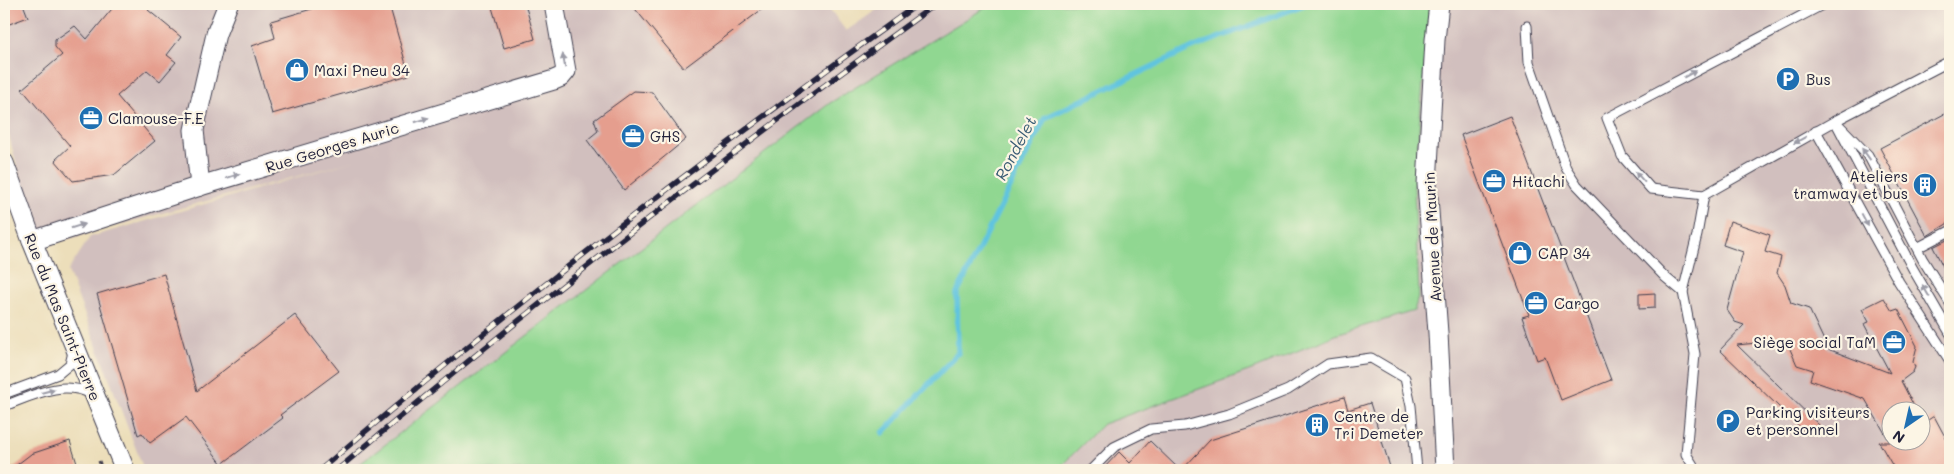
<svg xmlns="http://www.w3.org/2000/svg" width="1954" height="474" viewBox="0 0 1954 474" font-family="Mali,sans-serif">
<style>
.industrial{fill:#d1bfbe;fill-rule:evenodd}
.green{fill:#90d791;stroke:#597c66}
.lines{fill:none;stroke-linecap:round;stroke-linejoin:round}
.stream{stroke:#61c4df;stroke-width:5.5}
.building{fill:#e59e8e}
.lane-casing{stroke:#403e4e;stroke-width:11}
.street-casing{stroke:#403e4e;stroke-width:21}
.path{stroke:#403e4e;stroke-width:3;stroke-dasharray:4 4;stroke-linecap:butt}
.lane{stroke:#fff;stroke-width:9}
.street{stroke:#fff;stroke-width:19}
.rail-casing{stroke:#22223b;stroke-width:5.5}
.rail{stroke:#fcf5e5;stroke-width:4;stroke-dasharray:11;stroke-linecap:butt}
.oneway{fill:#9c9ca7}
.labels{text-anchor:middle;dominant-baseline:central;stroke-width:4.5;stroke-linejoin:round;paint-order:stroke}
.poi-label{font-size:15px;fill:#22223b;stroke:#fcf5e5;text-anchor:start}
.street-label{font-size:15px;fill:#22223b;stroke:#fcf5e5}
.water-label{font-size:16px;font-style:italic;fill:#385b74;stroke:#fcf5e5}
</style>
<rect width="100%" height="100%" fill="#fcf5e5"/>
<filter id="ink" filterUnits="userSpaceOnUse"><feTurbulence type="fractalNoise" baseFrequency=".02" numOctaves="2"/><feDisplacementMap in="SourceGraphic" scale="10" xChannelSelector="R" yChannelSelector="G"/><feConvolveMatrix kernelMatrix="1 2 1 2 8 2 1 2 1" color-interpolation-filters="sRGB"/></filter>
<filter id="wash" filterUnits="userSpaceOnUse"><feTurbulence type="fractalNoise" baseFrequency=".0096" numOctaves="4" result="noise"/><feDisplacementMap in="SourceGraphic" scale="20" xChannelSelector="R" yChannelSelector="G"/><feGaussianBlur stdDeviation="1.12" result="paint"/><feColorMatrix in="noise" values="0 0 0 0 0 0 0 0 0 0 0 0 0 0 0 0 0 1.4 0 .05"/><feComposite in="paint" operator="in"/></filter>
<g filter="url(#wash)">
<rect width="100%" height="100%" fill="#ecdeba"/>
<g class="industrial">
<path d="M4,4H826L846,31L885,4H991L830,103L352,470H144L68,271L90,237L357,160L39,247L4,118Z"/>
<path d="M1430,4H1950V470H1057L1103,424L1254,369L1338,334L1413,311L1419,294L1414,187ZM1892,412H1922V442H1892Z"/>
</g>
<path class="green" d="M991,4H1430L1414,187L1419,294L1414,311L1338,334L1254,369L1103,424L1057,470H352L830,103Z"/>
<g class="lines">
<path class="stream" d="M883,433L958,353L957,293L1045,118L1187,50L1306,4"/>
</g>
<g id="blocks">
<g class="building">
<path d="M4,4H23L28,17L4,26Z"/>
<path d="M116,4H153L148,10L181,37L167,55L176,62L160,81L147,70L117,96L155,141L114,175L73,181L55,160L70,146L22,89L62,55L55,47V40L75,26L87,39Z"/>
<path d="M314,4H389L409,75L272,114L252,46L275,38L271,21L315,8Z"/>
<path d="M491,4H525L535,39L504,48Z"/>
<path d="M631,4H769L684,68Z"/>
<path d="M634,91L652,92L686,139L624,190L587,140L598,131L594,120Z"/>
<path d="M1950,111V222L1927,236L1880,148Z"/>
<path d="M1510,116L1611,380L1561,400L1545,357L1537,360L1522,317L1529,315L1461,135Z"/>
<path d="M1730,221L1770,235L1765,252L1781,257L1777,273L1785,285L1791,303L1809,309L1828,349L1890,373L1864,324L1869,322L1862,309L1884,298L1892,311L1898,309L1917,346L1913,362L1915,367L1913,372L1901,381L1917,412H1892V442H1922V424L1934,416L1950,446V470H1895L1879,442H1890L1865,399L1810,380L1813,370L1797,365L1786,340L1737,345L1819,425L1809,436L1720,350L1744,325L1735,322L1727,310L1743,252L1723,245Z"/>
<path d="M1947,240L1950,247V280L1933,247Z"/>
<path d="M164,274L197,391L295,315L339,371L280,415L283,418L222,464L186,417L150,443L142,433L138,435L97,294Z"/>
<path d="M1655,293V308L1639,309V294Z"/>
<path d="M1344,397L1348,410L1370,403L1391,470H1182L1210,440Z"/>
<path d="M70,441L79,470H10L31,454Z"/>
<path d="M1150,441L1180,470H1102L1119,452L1130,463Z"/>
</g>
</g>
</g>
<g filter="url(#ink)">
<use href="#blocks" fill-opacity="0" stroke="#403e4e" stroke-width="1"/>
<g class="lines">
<g class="lane-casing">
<g id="lane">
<path d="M1824,4L1607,118L1622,156L1651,189L1704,195L1835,121L1913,269L1950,333"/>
<path d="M1527,26L1529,62L1566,168L1577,185L1665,277L1683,292"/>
<path d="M1950,61L1835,121L1868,155L1923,260L1950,303"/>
<path d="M1816,131L1899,282L1950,361"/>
<path d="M1917,248L1950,231"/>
<path d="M4,394L58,374L70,364L73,352"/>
<path d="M4,406C32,396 62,379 91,394"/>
<path d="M1091,470L1114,447L1151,429L1185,426L1229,414L1288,390L1328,364L1371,358L1405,378L1411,406L1417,470"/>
<path d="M1696,470L1686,454L1695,354L1683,292L1697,235L1704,195"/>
</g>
</g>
<g class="street-casing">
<g id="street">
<path d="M1439,4L1435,40L1427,184L1438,333L1445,470"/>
<path d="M4,163L32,241L125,470"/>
<path d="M200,186L194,130L216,34L228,4"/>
<path d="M32,241L200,186L554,80L561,77L566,71L554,4"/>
</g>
</g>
<path class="path" d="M99,461L102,470"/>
<use href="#lane" class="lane"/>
<use href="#street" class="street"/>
<g class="rail-casing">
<g id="rail">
<path d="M320,470C512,306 712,151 918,4"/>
<path d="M337,470C530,307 731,152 936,4"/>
</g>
</g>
<use href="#rail" class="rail"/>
</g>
<defs><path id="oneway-solid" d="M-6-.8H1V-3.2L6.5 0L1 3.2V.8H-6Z" transform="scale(1.25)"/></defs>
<g class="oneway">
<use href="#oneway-solid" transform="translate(564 61) rotate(-100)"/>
<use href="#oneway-solid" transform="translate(1690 74) rotate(-28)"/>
<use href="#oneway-solid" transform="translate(422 120) rotate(-17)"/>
<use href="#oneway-solid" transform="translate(1800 140) rotate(151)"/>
<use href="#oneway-solid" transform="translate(1866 154) rotate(-126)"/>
<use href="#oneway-solid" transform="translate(233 176) rotate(-17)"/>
<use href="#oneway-solid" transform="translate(1640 177) rotate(-131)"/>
<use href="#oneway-solid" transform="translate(1865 220) rotate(62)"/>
<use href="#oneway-solid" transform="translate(78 226) rotate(-18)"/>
<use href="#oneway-solid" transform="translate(1926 291) rotate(-120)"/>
<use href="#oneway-solid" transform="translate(48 391) rotate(-15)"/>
</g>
</g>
<defs>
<g id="shop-disc" transform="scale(1.25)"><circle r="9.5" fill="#1f6fb2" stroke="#fcf5e5"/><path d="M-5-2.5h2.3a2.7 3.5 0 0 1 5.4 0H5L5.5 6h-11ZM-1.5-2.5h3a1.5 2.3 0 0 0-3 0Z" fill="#fff"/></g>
<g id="parking-disc" transform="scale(1.25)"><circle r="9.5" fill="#1f6fb2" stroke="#fcf5e5"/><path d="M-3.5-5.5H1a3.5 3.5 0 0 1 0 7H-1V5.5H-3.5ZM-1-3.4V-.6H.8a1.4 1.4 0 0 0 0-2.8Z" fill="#fff"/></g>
<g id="office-disc" transform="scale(1.25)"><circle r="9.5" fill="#1f6fb2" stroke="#fcf5e5"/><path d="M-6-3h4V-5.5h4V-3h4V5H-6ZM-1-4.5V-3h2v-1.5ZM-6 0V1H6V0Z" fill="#fff"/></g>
<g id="building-disc" transform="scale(1.25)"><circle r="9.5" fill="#1f6fb2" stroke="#fcf5e5"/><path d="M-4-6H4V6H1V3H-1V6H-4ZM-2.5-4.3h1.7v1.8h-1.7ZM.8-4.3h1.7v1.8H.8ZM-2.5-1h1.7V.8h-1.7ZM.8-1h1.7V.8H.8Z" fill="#fff"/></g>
</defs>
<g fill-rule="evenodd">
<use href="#shop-disc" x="297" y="70"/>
<use href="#parking-disc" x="1788" y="79"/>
<use href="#office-disc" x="91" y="118"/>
<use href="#office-disc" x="633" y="136"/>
<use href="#office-disc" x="1494" y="181"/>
<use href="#building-disc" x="1925" y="185"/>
<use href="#shop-disc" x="1520" y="253"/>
<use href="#office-disc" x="1536" y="303"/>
<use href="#office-disc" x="1894" y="342"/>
<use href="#parking-disc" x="1728" y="421"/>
<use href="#building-disc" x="1317" y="425"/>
</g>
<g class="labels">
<g class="poi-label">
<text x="314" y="70">Maxi Pneu 34</text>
<text x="1806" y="79">Bus</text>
<text x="108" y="118">Clamouse-F.E</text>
<text x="650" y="136">GHS</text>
<text x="1908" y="176" text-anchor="end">Ateliers<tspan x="1908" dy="17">tramway et bus</tspan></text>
<text x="1512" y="181">Hitachi</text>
<text x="1538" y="253">CAP 34</text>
<text x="1554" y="303">Cargo</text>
<text x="1876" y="342" text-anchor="end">Siège social TaM</text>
<text x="1746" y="412">Parking visiteurs<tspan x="1746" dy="17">et personnel</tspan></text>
<text x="1334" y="416">Centre de<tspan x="1334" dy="17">Tri Demeter</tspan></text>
</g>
<g class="street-label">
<text transform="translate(332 147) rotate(-17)">Rue Georges Auric</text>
<text transform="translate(1432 237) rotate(-93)">Avenue de Maurin</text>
<text transform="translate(63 317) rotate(68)">Rue du Mas Saint-Pierre</text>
</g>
<g class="water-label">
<text transform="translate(1015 148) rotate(-62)">Rondelet</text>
</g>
</g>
<rect width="1954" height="474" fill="none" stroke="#fcf5e5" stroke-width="20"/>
<g transform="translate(1906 426) rotate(214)"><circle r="24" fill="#fcf5e5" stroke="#a5a1a1"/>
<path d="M0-4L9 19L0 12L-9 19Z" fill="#1f6fb2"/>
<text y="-8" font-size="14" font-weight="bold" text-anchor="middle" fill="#22223b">N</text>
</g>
</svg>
